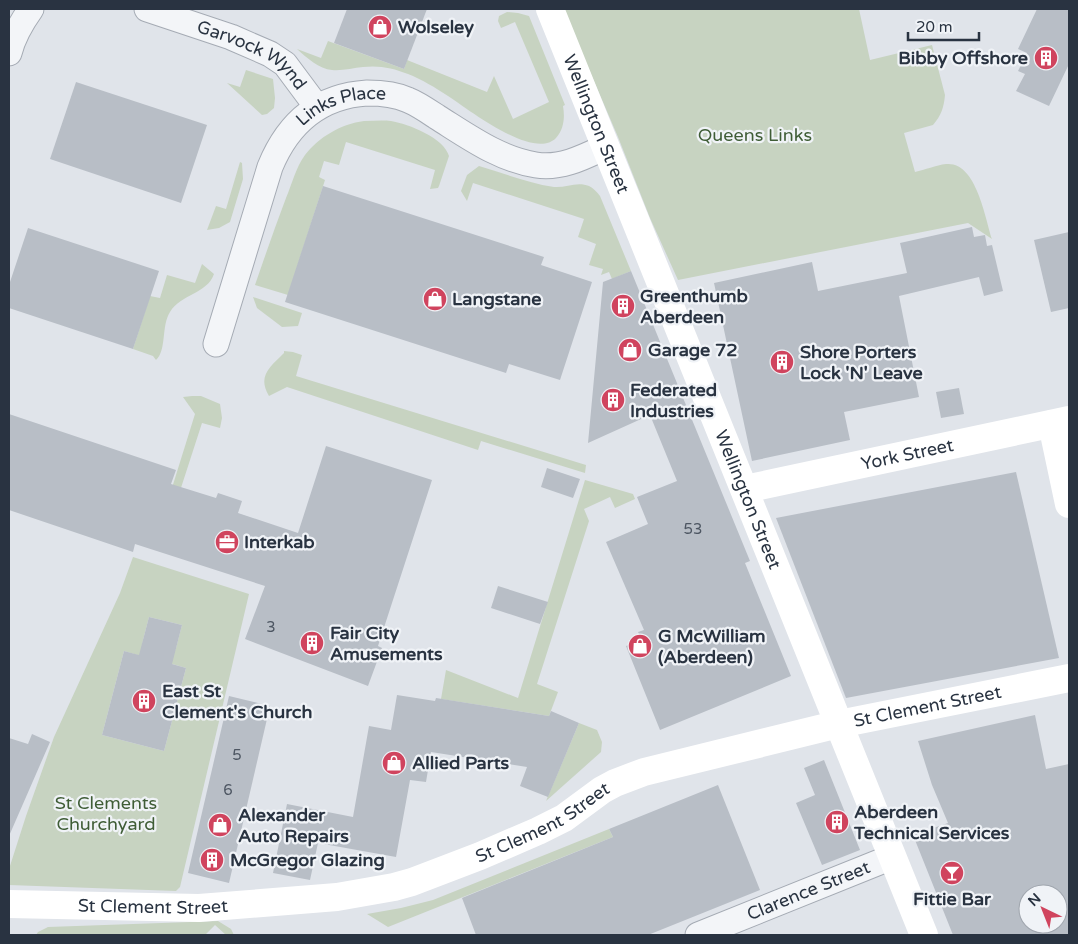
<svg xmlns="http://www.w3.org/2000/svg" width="1078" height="944" viewBox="0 0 1078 944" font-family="'Varela Round',sans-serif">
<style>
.green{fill:#c7d3c1;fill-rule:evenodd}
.building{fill:#b8bec6;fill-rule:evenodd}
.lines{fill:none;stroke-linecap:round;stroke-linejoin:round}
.street-casing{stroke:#a5abb4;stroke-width:27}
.street{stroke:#f3f5f8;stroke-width:25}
.secondary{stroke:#fff;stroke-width:28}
.labels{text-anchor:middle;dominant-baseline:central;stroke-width:4.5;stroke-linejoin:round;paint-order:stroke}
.number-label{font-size:15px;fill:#4d5662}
.poi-label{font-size:18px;font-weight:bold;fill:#293341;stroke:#f0f3f7;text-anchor:start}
.street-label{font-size:18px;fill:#293341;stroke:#f0f3f7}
.park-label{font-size:18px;fill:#3f5d36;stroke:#f0f3f7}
</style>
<rect width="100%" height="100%" fill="#e0e4ea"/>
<g class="green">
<path d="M563,9H859L870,60L932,45L945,95C944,107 941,116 933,125L904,133L915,172C925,170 936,165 946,164C976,161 985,217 992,239L968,223L678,280L650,218L618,137Z"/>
<path d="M507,12L518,13L529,16L565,105L563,106C565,117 564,129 556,138C534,161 468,109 448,96C436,88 421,79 408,74C393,68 379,65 363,67C353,68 342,71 332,70C319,69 307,58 297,49L321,58L328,41L404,69L407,60L487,92L494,76L513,119L549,102L515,22L501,28L498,21L499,16Z"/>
<path d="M246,70L273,79L275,98L274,108L267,114L262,115L227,83L240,87Z"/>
<path d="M364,121C373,121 382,120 391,121C409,124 444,138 449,156L439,186L438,188L430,189L435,170L346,142L339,165L324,161L319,177L325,180L288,295L255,285C265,256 275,227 286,198C292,184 296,167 305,155C319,137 341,124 364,121Z"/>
<path d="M240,162L242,163L243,179L230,222L219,228L207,230L216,206L226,209Z"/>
<path d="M479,166C503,173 528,183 554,187C566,188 577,181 589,186C593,188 597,192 600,196L631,271L612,279L609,272L601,275L603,269L589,265L596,244L578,237L584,219L473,183L467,201L461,191L467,175Z"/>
<path d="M202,264L214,274C207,294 181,294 170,312C161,326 167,350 156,360L153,356L133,349L150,296L160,298L167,275L195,283Z"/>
<path d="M253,297L302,313L298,326L282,327L257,308Z"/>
<path d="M284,351L293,352L302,355L296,376L586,465L585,473L481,441L478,450L287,387L269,396C257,376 270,367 284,353Z"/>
<path d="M192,396H201L220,404L222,418L220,428L202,423L179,494L171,491L195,414L183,397Z"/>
<path d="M585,480L633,494L635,499L615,508L610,497L584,509L589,521L537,684L558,692L549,716L441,699L446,670L518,698Z"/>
<path d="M133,557L249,594L180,887L176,891L9,885V869L26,816L54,737L120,593ZM149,617L182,625L176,648L169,663L186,668L164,751L102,735L124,651L141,656L143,640Z"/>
<path d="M579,723L597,730L602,742L601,752L546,801Z"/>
<path d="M609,829L613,837L388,927L367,914L401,908L433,900Z"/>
<path d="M218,921L231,929L234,935H226L215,925L205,935H36L38,932L48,927Z"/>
</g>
<g class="building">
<path d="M347,9H427L404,69L334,43Z"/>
<path d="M1037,9H1069V64L1049,106L1016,91L1025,74L1018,71L1027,53L1018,49Z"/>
<path d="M76,82L207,125L181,203L50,159Z"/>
<path d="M323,186L544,257L541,265L592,282L560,380L509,364L506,373L285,302Z"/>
<path d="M972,227L974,237L985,235L987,246L992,245L1003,291L984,296L979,277L899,296L919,397L844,412L850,440L752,461L714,283L812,262L818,291L907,273L900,243Z"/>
<path d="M28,228L159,271L133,349L9,308V285Z"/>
<path d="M1069,232V308L1051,312L1034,240Z"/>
<path d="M631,271L750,561L745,563L791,676L660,730L626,646L642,640L638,632L644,630L606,542L648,524L637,497L677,481L650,415L588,443L603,282Z"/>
<path d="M959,388L964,414L941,418L936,392Z"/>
<path d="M9,414L176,470L171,484L216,498L218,493L242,501L238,513L298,533L326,446L432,480L378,646L382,648L368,686L245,639L265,586L135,544L133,552L9,510Z"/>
<path d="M547,468L580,479L573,498L541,487Z"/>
<path d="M1016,472L1059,658L846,698L776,518Z"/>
<path d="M498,586L548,602L540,624L491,608Z"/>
<path d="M149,617L182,625L172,664L186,668L164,751L102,735L124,651L139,655Z"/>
<path d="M397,695L435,701L436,698L549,716L551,711L579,723L548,797L520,786L527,767L431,752L426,782L410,780L396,857L318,843L310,880L273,873L287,804L353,817L369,726L391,730Z"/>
<path d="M229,696L270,706L229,883L188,873Z"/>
<path d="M1035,715L1046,769L1069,764V935H953L913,835L948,823L932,785L918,741ZM1028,894H1058V924H1028Z"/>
<path d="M32,734L50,742L9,836V738L28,744Z"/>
<path d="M824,760L860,850L822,865L796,803L815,795L804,768Z"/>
<path d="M718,785L760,890L648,935H476L462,898L613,837L609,829Z"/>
</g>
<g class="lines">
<g class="street-casing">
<g id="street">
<path id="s1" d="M147,9L231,37L270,54L285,64L317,107"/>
<path d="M9,53C13,37 21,23 31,9"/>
<path id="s2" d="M216,344L270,167C288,123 319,96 367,93C381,93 395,94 408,100C418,104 428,111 437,117C469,137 499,159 536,165C561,169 584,157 605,147"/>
<path id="s3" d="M698,935L892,857"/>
</g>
</g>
<use href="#street" class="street"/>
<g class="secondary">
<path id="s4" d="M550,9L924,935"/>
<path d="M1052,424L1069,504"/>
<path id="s5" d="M745,489L1069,420"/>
<path id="s6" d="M9,904L199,908L337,897L394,887L412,882L480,856L538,831L564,818L602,790L615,783L644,772L839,724L1069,678"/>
</g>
</g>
<defs>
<g id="shop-disc" transform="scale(1.25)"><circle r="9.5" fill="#d0445e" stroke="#f0f3f7"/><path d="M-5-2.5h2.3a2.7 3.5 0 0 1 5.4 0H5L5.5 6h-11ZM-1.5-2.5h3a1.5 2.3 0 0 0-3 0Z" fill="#fff"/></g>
<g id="building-disc" transform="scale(1.25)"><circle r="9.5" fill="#d0445e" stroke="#f0f3f7"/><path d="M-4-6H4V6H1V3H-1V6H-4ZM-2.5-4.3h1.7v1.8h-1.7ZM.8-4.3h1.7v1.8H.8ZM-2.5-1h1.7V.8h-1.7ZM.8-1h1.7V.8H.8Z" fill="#fff"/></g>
<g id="office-disc" transform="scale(1.25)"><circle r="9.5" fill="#d0445e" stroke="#f0f3f7"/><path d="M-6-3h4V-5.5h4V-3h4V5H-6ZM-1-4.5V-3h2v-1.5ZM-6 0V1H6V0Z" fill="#fff"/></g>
<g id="bar-disc" transform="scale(1.25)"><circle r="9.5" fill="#d0445e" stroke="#f0f3f7"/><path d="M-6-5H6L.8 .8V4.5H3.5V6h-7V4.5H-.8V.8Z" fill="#fff"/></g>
</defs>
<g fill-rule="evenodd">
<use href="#shop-disc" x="380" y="27"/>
<use href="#building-disc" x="1046" y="58"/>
<use href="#shop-disc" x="435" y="299"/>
<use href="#building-disc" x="623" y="306"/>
<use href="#shop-disc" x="630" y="350"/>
<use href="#building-disc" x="782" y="362"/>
<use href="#building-disc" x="613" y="400"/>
<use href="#office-disc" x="227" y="542"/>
<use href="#building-disc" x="312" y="643"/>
<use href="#shop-disc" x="640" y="646"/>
<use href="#building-disc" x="144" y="701"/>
<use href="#shop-disc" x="394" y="763"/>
<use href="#building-disc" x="837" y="822"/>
<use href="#shop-disc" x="220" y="825"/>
<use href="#building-disc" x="212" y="860"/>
<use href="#bar-disc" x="952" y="873"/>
</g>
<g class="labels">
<g class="number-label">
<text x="693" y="529">53</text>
<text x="271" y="627">3</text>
<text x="237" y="755">5</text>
<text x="228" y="790">6</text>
</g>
<g class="poi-label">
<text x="398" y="27">Wolseley</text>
<text x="1028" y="58" text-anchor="end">Bibby Offshore</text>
<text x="640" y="296">Greenthumb<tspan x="640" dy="21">Aberdeen</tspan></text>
<text x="452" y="299">Langstane</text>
<text x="648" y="350">Garage 72</text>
<text x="800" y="352">Shore Porters<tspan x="800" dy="21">Lock 'N' Leave</tspan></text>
<text x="630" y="390">Federated<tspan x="630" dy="21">Industries</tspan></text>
<text x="244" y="542">Interkab</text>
<text x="330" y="633">Fair City<tspan x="330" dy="21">Amusements</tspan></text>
<text x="658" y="636">G McWilliam<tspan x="658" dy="21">(Aberdeen)</tspan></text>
<text x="162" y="691">East St<tspan x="162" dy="21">Clement's Church</tspan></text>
<text x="412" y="763">Allied Parts</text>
<text x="854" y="812">Aberdeen<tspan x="854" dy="21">Technical Services</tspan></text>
<text x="238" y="815">Alexander<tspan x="238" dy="21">Auto Repairs</tspan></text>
<text x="230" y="860">McGregor Glazing</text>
<text x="952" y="899" text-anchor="middle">Fittie Bar</text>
</g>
<g class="street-label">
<text stroke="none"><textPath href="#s1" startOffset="116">Garvock Wynd</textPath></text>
<text stroke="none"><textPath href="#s2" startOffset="286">Links Place</textPath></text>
<text stroke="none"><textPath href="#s4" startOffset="124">Wellington Street</textPath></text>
<text stroke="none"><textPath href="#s5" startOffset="166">York Street</textPath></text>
<text stroke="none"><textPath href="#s4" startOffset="529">Wellington Street</textPath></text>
<text stroke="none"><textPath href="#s6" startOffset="954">St Clement Street</textPath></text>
<text stroke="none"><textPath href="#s6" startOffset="549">St Clement Street</textPath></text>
<text stroke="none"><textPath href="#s3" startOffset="119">Clarence Street</textPath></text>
<text stroke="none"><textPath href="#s6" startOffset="144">St Clement Street</textPath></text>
</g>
<g class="park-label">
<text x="755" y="135">Queens Links</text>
<text x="106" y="803">St Clements<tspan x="106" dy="21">Churchyard</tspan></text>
</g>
</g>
<rect width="1078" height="944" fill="none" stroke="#293341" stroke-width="20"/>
<g transform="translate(1043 909) rotate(317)"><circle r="24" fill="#f0f3f7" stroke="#a0a6ae"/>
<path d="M0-4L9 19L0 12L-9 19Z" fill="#d0445e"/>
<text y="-8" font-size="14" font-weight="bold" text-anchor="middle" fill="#293341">N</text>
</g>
<path d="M908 32v8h71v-8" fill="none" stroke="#293341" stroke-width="2.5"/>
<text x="916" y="32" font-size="15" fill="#293341" stroke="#f0f3f7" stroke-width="4" paint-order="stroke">20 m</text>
</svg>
